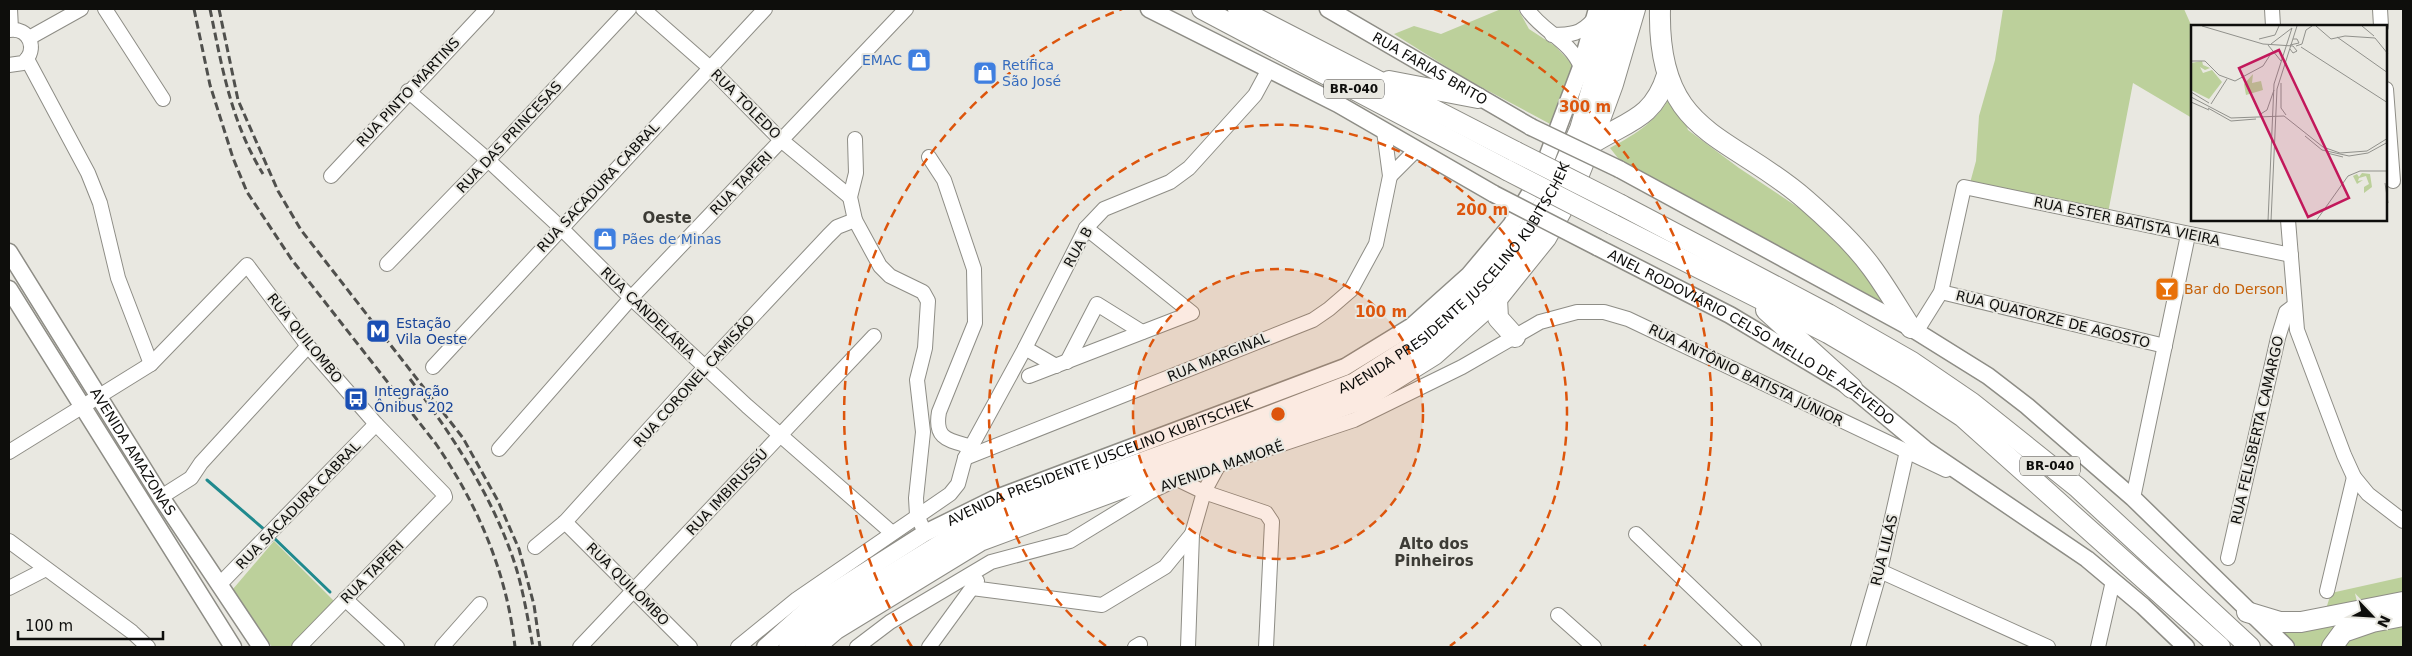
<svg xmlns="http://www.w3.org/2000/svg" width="2412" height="656" viewBox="0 0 2412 656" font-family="'DejaVu Sans',sans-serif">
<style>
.green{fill:#bcd09b}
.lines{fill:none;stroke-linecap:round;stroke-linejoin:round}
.stream{stroke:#208a8e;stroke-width:3}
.minor-casing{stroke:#8e8d86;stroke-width:16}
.major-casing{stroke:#8e8d86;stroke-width:19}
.highway-casing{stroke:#8e8d86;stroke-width:22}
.minor{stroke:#fff;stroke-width:14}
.major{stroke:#fff;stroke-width:16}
.highway{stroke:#fff;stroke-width:20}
.rail{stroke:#50504d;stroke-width:3;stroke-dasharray:8 4;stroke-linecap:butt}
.major-bridge-casing{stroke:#8e8d86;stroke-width:19;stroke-linecap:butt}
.highway-bridge-casing{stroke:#8e8d86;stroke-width:22;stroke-linecap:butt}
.major-bridge{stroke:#fff;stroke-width:16}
.highway-bridge{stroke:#fff;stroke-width:20}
.ring{fill:none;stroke:#dd550c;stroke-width:2.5;stroke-dasharray:9 6}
.labels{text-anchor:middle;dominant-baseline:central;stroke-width:4;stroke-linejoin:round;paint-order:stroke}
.shield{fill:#e9e8e1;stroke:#504f4c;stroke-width:1}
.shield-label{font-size:12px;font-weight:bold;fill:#0e0e0c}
.shop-label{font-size:14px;fill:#366cbe;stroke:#e9e8e1;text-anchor:start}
.street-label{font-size:14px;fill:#0e0e0c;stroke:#e9e8e1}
.food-label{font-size:14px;fill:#c56008;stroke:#e9e8e1;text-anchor:start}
.transit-label{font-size:14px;fill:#164399;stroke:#e9e8e1;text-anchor:start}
.neighbourhood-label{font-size:15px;font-weight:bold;fill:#3c3b35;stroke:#e9e8e1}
.inset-road{fill:none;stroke:#91918c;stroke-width:1}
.view{fill:#c2185b;fill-opacity:0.15;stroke:#c2185b;stroke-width:2.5}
.inset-edge{fill:none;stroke:#0e0e0c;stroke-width:2.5}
.centre{fill:#dd550c;stroke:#e9e8e1;stroke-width:2.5}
.ring-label{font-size:15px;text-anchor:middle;font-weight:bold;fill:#dd550c;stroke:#e9e8e1;stroke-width:4;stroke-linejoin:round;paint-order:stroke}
</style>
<rect width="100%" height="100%" fill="#e9e8e1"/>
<g class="green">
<path d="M1501,9H1518L1529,29L1555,46L1574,66L1552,125L1466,79L1394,34L1414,26L1441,34Z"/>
<path d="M2003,9H2184L2192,27V118L2133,83L2108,213L1970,183L1976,161L1979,116L1995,60Z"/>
<path d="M1673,90L1688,130L1739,168L1805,212L1866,272L1901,317L1633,177L1610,148C1636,134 1661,119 1673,90Z"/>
<path d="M274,541L336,603L291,647H272L233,589Z"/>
<path d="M2403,577V592L2326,609L2331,593Z"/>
<path d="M2354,615L2325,647H2297L2275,626Z"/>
<path d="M2403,620V647H2338L2342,641Z"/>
</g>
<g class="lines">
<g class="stream">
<path d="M207,480L266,531"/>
<path d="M273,537L330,592"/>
</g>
<g class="minor-casing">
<g id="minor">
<path d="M10,9L11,29"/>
<path d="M105,9L163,99"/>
<path d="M643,9L709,67L781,140L850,197"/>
<path d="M1527,9C1544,33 1570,40 1581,67"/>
<path d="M2272,9L2273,26"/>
<path d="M2380,9L2381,26"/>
<path d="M9,30C29,27 39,49 23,63L9,65"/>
<path d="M1552,35C1571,35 1581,34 1593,20"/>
<path d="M29,38L81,9"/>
<path d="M27,59L88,173L100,203L118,278L151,364"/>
<path d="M2386,89L2393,181"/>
<path d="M408,91L488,160L560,227L631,298L747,406L891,532"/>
<path d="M855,139L856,173L850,197L855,220L880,266L890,276L923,292L928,301L925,348L917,380L923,432L916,498L917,515L925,533"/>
<path d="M929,157L944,180L974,269L975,323L939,412C934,440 949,440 972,447"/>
<path d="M331,176L487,9"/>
<path d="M1390,176L1416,150"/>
<path d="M2288,220L2297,330L2344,455L2354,477L2368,494L2403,521"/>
<path d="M387,264L488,160L629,9"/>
<path d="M1941,292L2165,346"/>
<path d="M1916,332L1941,292L1964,187L2291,255"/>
<path d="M1025,348L1056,366"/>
<path d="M1067,362L1097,304L1142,332"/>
<path d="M433,367L765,9"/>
<path d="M1029,376L1192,313L1086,228"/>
<path d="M499,449L631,298L906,9"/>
<path d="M9,452L151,364L247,265L308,346L376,424L444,494L445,497L299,647"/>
<path d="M965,458L1313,320L1329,309L1351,290L1376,244L1390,176L1384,131"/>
<path d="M1177,479L1204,492L1266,513L1272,522L1266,647"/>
<path d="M161,497L191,478L201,463L308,346"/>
<path d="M2133,498L2188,235"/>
<path d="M565,522L690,647"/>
<path d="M1636,534L1754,647"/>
<path d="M9,541L132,632L148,647"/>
<path d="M535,547L565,522L705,367L828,236L837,227L855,220"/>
<path d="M2228,558L2278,338L2286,312L2294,306"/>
<path d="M1880,571L2048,647"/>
<path d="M219,585L376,424"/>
<path d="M9,588L46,569"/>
<path d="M972,588L1102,605L1165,567L1192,534"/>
<path d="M2327,591L2354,477"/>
<path d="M345,599L397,647"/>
<path d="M1558,615L1594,647"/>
<path d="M442,647L480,604"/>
<path d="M580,647L874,336"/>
<path d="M738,647L797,599L950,494L958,484L965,458L1025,348L1086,228L1104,209L1170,182L1189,168L1255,95L1269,69"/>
<path d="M857,647L890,622L991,562L1070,541L1150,492L1177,479L1354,420L1462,367L1540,322L1577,312H1604L1628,319L1946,470"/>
<path d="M929,647L977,581"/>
<path d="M1135,647L1140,644"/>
<path d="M1188,647L1192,534L1204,492L1217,468"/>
<path d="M1858,647L1880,571L1907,451"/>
<path d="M2098,647L2113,581"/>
</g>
</g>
<g class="major-casing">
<g id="major">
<path d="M1149,9L1338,104L1494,194"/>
<path id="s1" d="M1328,9L1531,127"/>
<path d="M1619,169L1911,328L1988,376L2027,406L2133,498L2286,647"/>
<path id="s2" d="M1597,247L1730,315L1852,388L1925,449L2087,559L2143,606L2186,647"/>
<path id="s3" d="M9,252L161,497L261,647"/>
<path d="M9,289L233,647"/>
<path id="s4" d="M765,647L812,605L925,533L994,499L1345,367L1412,326L1469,275L1511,225L1540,176L1581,67L1597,9"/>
</g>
</g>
<g class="highway-casing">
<g id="highway">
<path d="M1202,9L1507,170"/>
<path d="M1238,9L1516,152"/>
<path d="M1660,9C1657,136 1728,132 1806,200C1829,220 1854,243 1872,268C1886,287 1898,308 1911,328"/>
<path d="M1389,81L1478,98"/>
<path d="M1591,144C1627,121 1653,120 1667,75"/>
<path d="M1621,205L1828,314L1912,362L1972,403L2077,487L2250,647"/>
<path d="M1612,224L1828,333L1904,378L1963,417L2220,647"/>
<path d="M1497,299L1498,318L1515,337"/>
<path d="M1766,310L1852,388"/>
<path d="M2247,612L2280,622H2301L2403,602"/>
<path id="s5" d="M789,647L821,618L947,541L1004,513L1257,421L1355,383L1422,340L1482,286L1528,231L1556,184L1580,129L1615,9"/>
<path d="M815,647L836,629L980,541L1365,398L1434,355L1497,299L1546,238L1572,192L1591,144L1613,84L1635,9"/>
<path d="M2332,647L2343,632L2372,622L2403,616"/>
</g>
</g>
<use href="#minor" class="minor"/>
<use href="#major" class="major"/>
<use href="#highway" class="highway"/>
<g class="rail">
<path d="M194,9L210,85L233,158L247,192L292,260L436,444C478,505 507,573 515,647"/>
<path d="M210,9C222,67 231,122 263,174"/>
<path d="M219,9L238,100L278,191L301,230L463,438L498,501L519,549L534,605L540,647"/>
<path d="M410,379C450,432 487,488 510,550C522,581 527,615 533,647"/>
</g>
<g class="major-bridge-casing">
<g id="major-bridge">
<path d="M1531,127L1619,169"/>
<path d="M1494,194L1597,247"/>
</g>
</g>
<g class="highway-bridge-casing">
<g id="highway-bridge">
<path d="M1516,152L1621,205"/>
<path d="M1507,170L1612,224"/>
</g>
</g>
<use href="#major-bridge" class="major-bridge"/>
<use href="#highway-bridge" class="highway-bridge"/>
</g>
<circle cx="1278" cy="414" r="145" fill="#dd550c" fill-opacity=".12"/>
<g class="ring">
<circle cx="1278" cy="414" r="145"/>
<path d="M1106 646A289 289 0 1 1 1450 646"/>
<path d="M912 647A434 434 0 0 1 1122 9M1434 9A434 434 0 0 1 1644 647"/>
</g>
<defs>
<g id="shop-square" transform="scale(1.25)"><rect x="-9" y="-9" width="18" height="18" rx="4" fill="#3f7fe0" stroke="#e9e8e1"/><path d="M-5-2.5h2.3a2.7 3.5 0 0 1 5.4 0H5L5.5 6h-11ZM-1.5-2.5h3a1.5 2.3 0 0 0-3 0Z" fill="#fff"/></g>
<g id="bar-square" transform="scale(1.25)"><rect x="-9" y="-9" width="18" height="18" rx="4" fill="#e8710a" stroke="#e9e8e1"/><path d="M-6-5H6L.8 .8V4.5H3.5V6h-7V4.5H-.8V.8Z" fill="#fff"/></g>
<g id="metro-square" transform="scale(1.25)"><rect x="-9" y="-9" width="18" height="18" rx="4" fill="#1a4fb4" stroke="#e9e8e1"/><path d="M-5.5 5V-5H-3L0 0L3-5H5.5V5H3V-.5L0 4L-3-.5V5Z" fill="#fff"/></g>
<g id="bus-square" transform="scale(1.25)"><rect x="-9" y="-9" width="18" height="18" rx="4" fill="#1a4fb4" stroke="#e9e8e1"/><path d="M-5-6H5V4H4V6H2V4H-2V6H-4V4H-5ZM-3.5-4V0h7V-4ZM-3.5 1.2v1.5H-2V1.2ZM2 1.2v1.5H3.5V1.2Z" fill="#fff"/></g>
</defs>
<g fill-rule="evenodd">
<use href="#shop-square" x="919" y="60"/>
<use href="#shop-square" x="985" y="73"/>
<use href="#shop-square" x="605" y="239"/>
<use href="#bar-square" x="2167" y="289"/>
<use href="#metro-square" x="378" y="331"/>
<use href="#bus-square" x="356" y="399"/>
</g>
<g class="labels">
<g class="shield">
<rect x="1324" y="79.5" width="60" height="19" rx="4"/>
<rect x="2020" y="456.5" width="60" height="19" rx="4"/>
</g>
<g class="shield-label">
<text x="1354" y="89">BR-040</text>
<text x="2050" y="466">BR-040</text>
</g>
<g class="shop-label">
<text x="902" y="60" text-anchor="end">EMAC</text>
<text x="1002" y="65">Retífica<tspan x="1002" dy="16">São José</tspan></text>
<text x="622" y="239">Pães de Minas</text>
</g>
<g class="street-label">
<text stroke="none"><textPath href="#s1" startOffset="118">RUA FARIAS BRITO</textPath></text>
<text transform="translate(408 92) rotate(-47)">RUA PINTO MARTINS</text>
<text transform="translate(746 104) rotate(45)">RUA TOLEDO</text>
<text transform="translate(509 137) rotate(-47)">RUA DAS PRINCESAS</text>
<text transform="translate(741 183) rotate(-46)">RUA TAPERI</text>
<text transform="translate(598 187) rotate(-47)">RUA SACADURA CABRAL</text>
<text transform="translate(2127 221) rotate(12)">RUA ESTER BATISTA VIEIRA</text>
<text transform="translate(1078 247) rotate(-61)">RUA B</text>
<text stroke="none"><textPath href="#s5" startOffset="775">AVENIDA PRESIDENTE JUSCELINO KUBITSCHEK</textPath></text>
<text transform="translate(648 313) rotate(44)">RUA CANDELÁRIA</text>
<text transform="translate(2053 319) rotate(14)">RUA QUATORZE DE AGOSTO</text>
<text transform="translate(305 338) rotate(51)">RUA QUILOMBO</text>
<text stroke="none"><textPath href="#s2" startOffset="179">ANEL RODOVIÁRIO CELSO MELLO DE AZEVEDO</textPath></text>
<text transform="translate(1218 357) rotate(-22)">RUA MARGINAL</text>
<text transform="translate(1746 375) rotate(26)">RUA ANTÔNIO BATISTA JÚNIOR</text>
<text transform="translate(694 381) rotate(-48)">RUA CORONEL CAMISÃO</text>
<text transform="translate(2257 430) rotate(-77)">RUA FELISBERTA CAMARGO</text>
<text stroke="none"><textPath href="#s3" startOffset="235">AVENIDA AMAZONAS</textPath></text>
<text stroke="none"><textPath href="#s4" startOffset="386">AVENIDA PRESIDENTE JUSCELINO KUBITSCHEK</textPath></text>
<text transform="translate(1222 466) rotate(-19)">AVENIDA MAMORÉ</text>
<text transform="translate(727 492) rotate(-47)">RUA IMBIRUSSÚ</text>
<text transform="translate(298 505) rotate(-46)">RUA SACADURA CABRAL</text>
<text transform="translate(1884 550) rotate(-76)">RUA LILÁS</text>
<text transform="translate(372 572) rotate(-45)">RUA TAPERI</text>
<text transform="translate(628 584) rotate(45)">RUA QUILOMBO</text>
</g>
<g class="food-label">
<text x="2184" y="289">Bar do Derson</text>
</g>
<g class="transit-label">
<text x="396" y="323">Estação<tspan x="396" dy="16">Vila Oeste</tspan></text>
<text x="374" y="391">Integração<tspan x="374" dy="16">Ônibus 202</tspan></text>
</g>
<g class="neighbourhood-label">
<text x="667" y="218">Oeste</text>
<text x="1434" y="544">Alto dos<tspan x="1434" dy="17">Pinheiros</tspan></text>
</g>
</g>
<g transform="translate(2191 25)">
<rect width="196" height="196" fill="#e9e8e1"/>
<path d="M11,36L12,40L19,43L14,45L9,42L12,48L21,45L31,57L18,74L0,65V38ZM62,49L61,58L70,56L72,65L55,70L53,59ZM171,148L179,149L181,162L173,168V162L178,159L175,151L168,153L167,156L172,155L166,159L162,151L166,149L168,152Z" fill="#bcd09b"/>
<path class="inset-road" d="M11,1L72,19L102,21L106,26L102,28L99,24M125,1L140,14L154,11L184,13L197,29M171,1L183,11M146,12L197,48M68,14L84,10L88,1M80,19L101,3M77,20L90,36M99,20L108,18L106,14H102M105,21L111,19L115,5L121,1M110,22L197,78M0,36H14L28,50L44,56L72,41L81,27M90,58V83L95,90M0,67L18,78M0,72L40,93L93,91L132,122L149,128L176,126L197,113M0,77L18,85M20,79L36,54M17,83L40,96L65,94M68,90L76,85L83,65M114,111L131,125L158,131L177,128L197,117M136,128L152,132M194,158L197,178M77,196L83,59L101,3M80,196L86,64L106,1M125,196L157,151L169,146H197"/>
<path class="view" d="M88,25L158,173L117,192L48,43Z"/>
<rect width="196" height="196" class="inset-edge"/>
</g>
<circle cx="1278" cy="414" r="8" class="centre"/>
<g class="ring-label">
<text x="1585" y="112">300 m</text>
<text x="1482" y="215">200 m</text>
<text x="1381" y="317">100 m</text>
</g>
<rect width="2412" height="656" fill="none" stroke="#0e0e0c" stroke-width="20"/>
<g transform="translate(2372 616) rotate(115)" stroke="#e9e8e1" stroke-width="4" paint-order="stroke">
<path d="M0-4L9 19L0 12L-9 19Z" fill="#0e0e0c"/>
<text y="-8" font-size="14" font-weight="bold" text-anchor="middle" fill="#0e0e0c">N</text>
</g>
<path d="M18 631v8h145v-8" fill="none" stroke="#0e0e0c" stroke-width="2.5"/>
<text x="25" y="631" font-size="15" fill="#0e0e0c" stroke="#e9e8e1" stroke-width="4" paint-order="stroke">100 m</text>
</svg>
